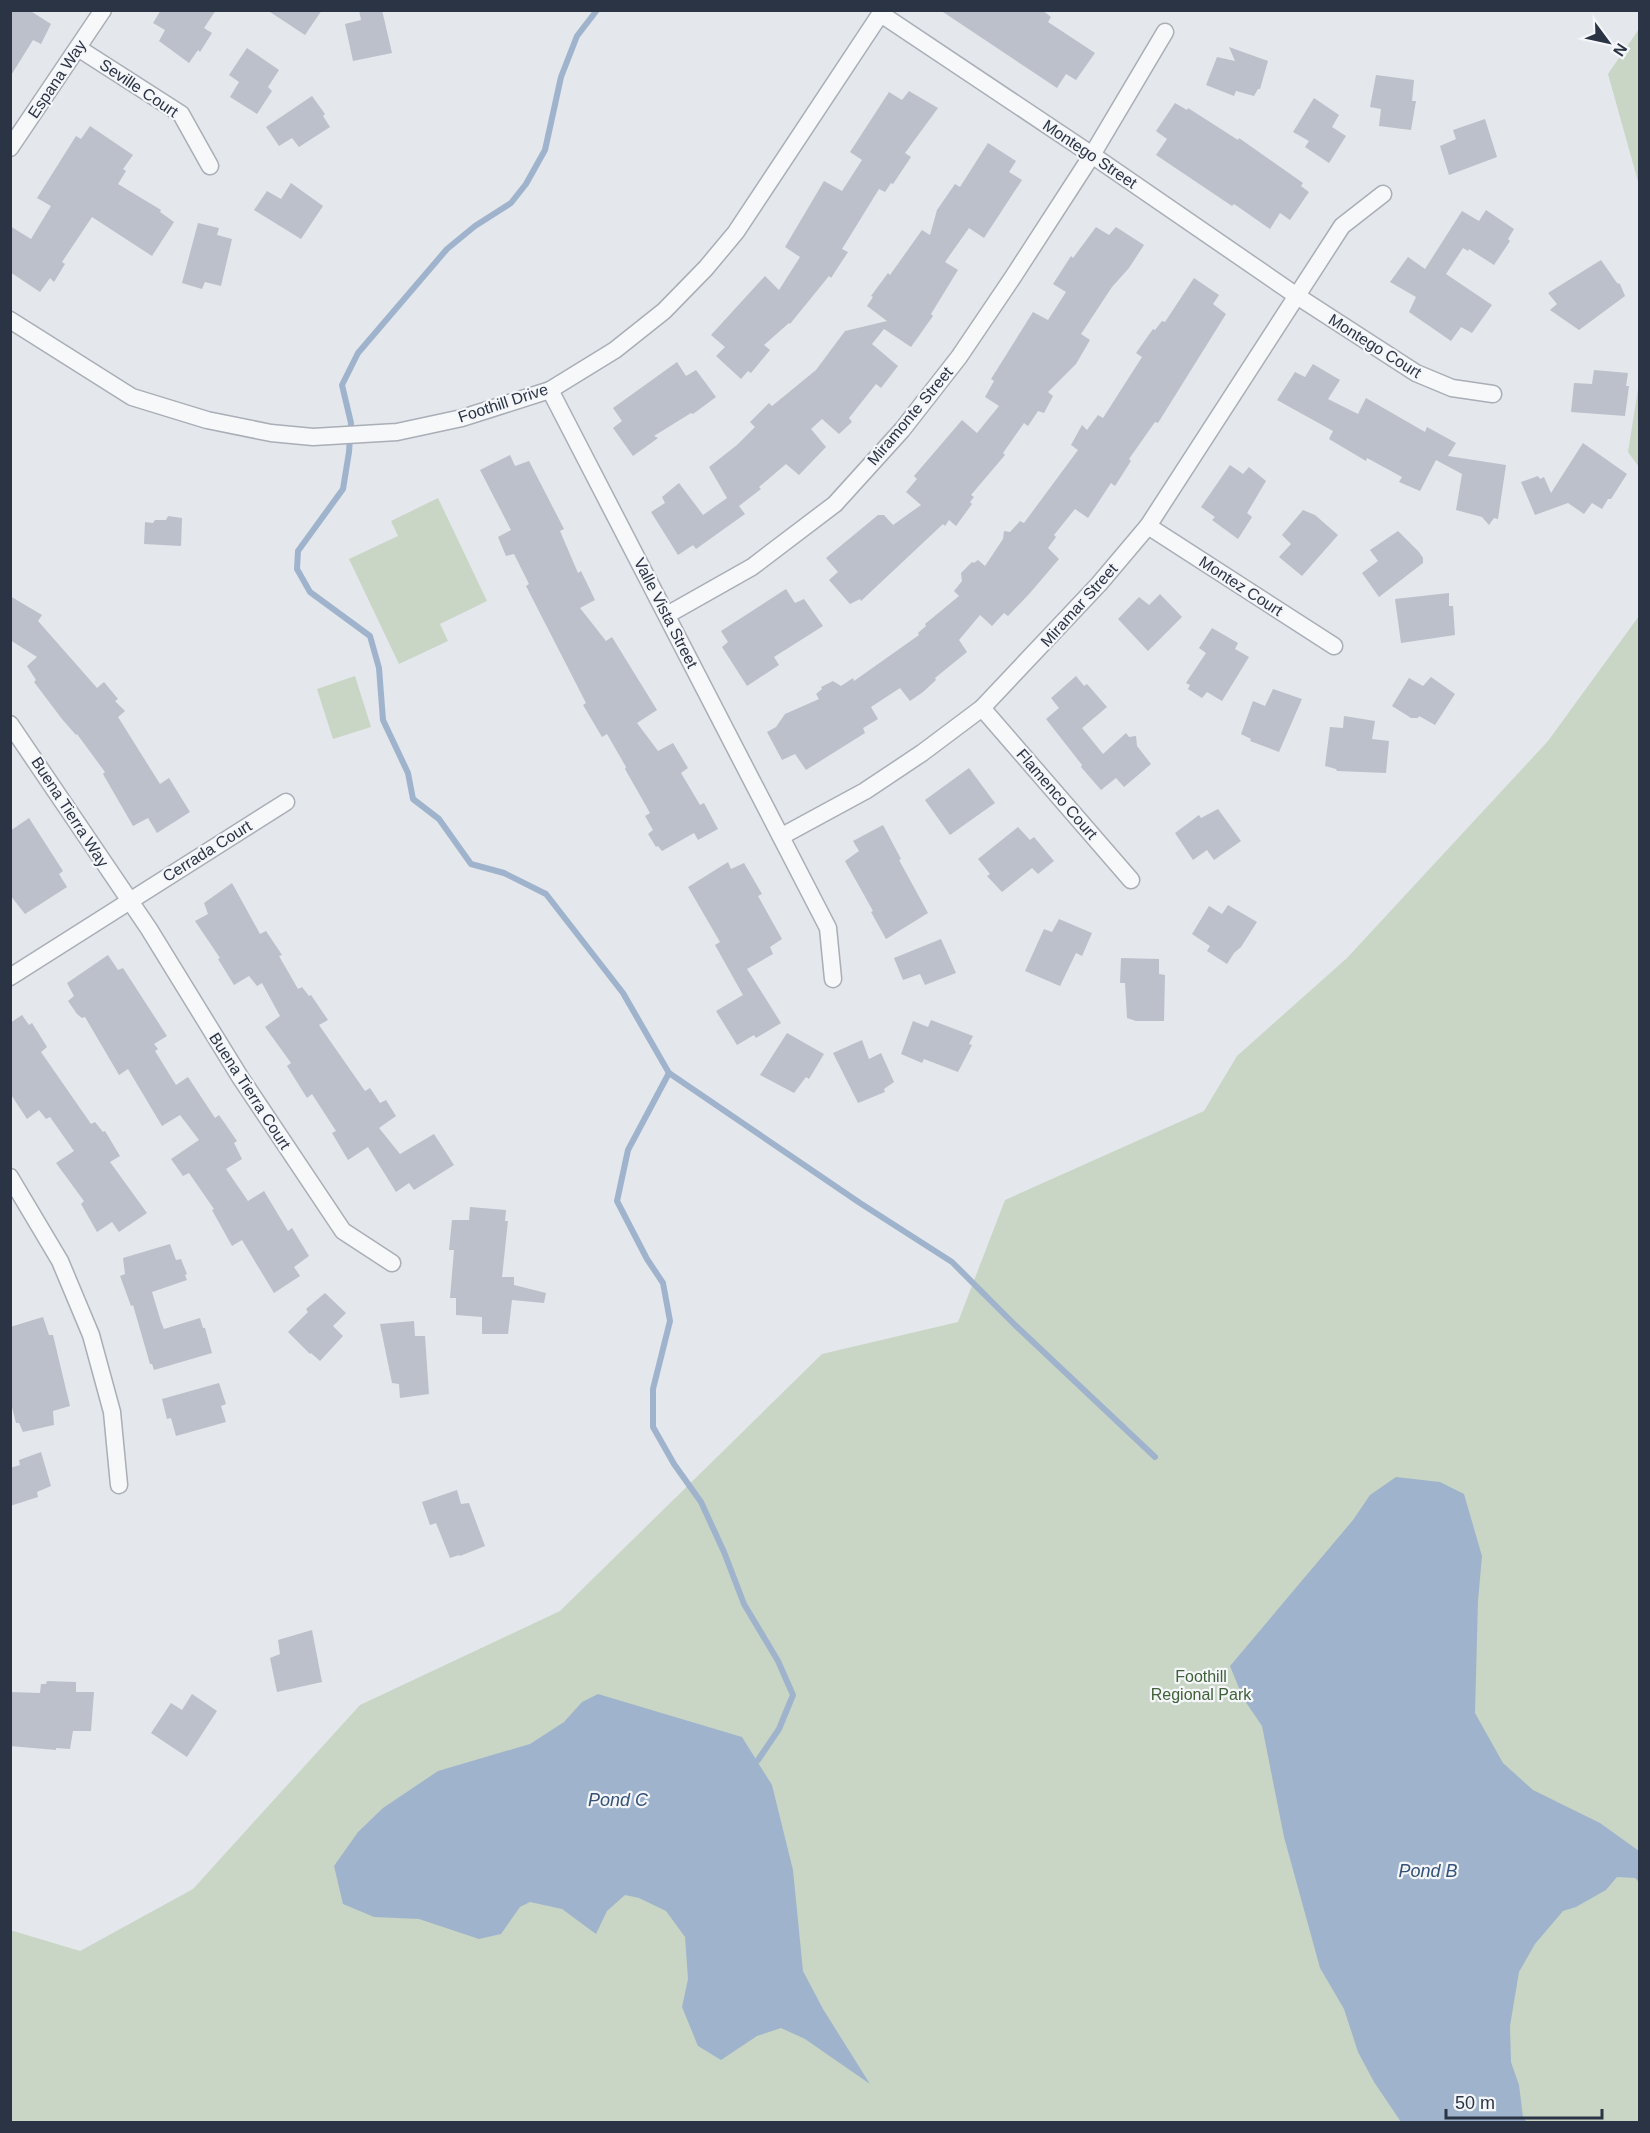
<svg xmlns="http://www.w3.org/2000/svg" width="1650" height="2133" viewBox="0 0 1650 2133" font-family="Helvetica,sans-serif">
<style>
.green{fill:#c9d6c5}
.water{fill:#9fb4cc}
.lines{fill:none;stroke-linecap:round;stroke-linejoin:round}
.stream{stroke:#9fb4cc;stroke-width:6}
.building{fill:#bbc0ca}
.street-casing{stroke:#a9aeb7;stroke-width:19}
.street{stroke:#f7f8fa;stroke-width:16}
.labels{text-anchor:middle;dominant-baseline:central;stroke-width:4.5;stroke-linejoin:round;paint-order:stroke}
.street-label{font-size:16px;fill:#2b3445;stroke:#f4f6f9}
.park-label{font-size:16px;fill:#3f6138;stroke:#f4f6f9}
.water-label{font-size:18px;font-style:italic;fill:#34527a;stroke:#f4f6f9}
</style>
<rect width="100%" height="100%" fill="#e4e7ec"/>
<g class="green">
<path d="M1639,29V185L1608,74Z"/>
<path d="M1639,383V467L1628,452Z"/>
<path d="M438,498L487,601L440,624L448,641L399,664L349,559L398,536L391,521Z"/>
<path d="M1639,616V2122H11L10,1930L80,1951L193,1889L360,1705L560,1611L822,1354L958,1322L1005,1200L1204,1111L1237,1056L1347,958L1548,741Z"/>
<path d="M355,676L371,727L333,739L317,689Z"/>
</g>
<g class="water">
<path d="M1396,1477L1440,1482L1464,1494L1482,1556L1478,1601L1475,1713L1503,1763L1533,1790L1600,1823L1639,1851V1882L1635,1878L1617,1877L1606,1890L1576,1907L1563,1911L1535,1944L1519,1972L1510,2026L1511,2062L1519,2085L1523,2117L1527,2122H1401L1374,2082L1358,2052L1344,2009L1320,1968L1284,1837L1262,1726L1243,1698L1230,1666L1353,1520L1370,1495Z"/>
<path d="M598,1694L742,1737L772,1785L793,1870L803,1971L823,2009L870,2084L805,2039L781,2028L757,2036L721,2060L698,2046L682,2007L688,1979L685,1937L666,1911L639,1898L625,1895L607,1911L596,1934L562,1909L530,1902L520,1907L501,1934L479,1939L419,1919L374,1917L343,1904L334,1866L358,1832L383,1808L438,1771L530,1744L564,1722L582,1702Z"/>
</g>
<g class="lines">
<g class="stream">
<path d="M597,10L577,36L561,77L545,150L526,184L511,203L475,226L447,249L358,353L342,385L351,423L349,452L343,489L298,551L297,569L310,592L370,636L379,668L383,720L408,773L413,799L439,819L471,864L504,873L546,894L623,993L669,1073L860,1203L952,1262L1015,1325L1155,1457"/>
<path d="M669,1073L628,1150L617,1201L647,1259L663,1283L670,1321L653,1389V1427L674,1464L701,1502L724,1552L744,1604L778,1661L793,1695L779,1729L758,1760"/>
</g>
</g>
<g class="building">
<path d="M10,10H29L51,24L41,44L33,40L10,77Z"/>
<path d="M161,10H216L204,28L212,33L200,52L198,50L189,63L159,41L165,30L153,23Z"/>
<path d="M267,10H322L305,35Z"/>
<path d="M359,10H382L392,53L353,61L345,24L361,20Z"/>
<path d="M940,10H1042L1051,17L1048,22L1095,53L1076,80L1066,74L1057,88Z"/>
<path d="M1229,47L1268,61L1260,89H1258L1254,96L1236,91L1234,96L1206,85L1217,57L1235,61Z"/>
<path d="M247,48L279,70L268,87L272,91L257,114L230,97L239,82L229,75Z"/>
<path d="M1376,75L1414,80L1412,101H1416L1411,130L1379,126L1381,109L1370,107Z"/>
<path d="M909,91L938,108L905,153L911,157L893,184L891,183L885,192L879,189L842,249L848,252L831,278L829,276L790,324L789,323L764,345L770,350L751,373L748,371L741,379L716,356L725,347L711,335L765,276L779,290L800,257L785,247L824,181L842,191L862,160L850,152L889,92L902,100Z"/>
<path d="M312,96L325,114L323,116L330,127L299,147L292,138L279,146L266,127Z"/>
<path d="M1314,98L1339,115L1332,127L1346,136L1329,163L1305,147L1309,141L1293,132Z"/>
<path d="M1175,103L1187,110L1188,108L1238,140L1239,138L1303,183L1301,186L1309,192L1290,220L1280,213L1270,229L1234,204L1232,206L1156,155L1167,139L1156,131Z"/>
<path d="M1485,119L1497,157L1449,175L1440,146L1456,139L1453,130Z"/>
<path d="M90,126L133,155L123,169L126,171L118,184L161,210L160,212L174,222L152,256L92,217L62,262L65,264L54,282L50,278L40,292L10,272V226L31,239L51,206L37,198L76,136L81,139Z"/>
<path d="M988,143L1016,161L1009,172L1022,180L984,238L969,228L945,262L958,270L931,314L933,316L911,347L884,329L872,344L898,366L881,388L876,384L849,418L852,422L839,434L822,419L811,429L826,447L799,475L786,464L759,487L761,489L739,506L745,514L696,549L693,545L678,555L651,512L665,503L662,497L679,483L703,515L727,498L709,467L737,445L755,427L750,422L769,403L772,406L816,370L845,331L887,321L867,306L873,297L871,296L888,273L890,275L922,230L930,235L937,210L955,184L960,187Z"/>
<path d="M291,183L323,206L301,239L254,210L267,191L281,199Z"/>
<path d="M1486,210L1514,229L1508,239L1510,241L1494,265L1469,249L1468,251L1463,248L1446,274L1492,305L1472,333L1461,327L1451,341L1409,312L1416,297L1390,282L1408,257L1425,269L1462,211L1479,221Z"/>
<path d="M198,223L219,228L217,235L232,239L221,286L205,282L202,289L182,283Z"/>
<path d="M1096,227L1109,235L1116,227L1144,245L1129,268L1112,287L1081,334L1090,340L1076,364L1048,392L1053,396L1044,413L1038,411L1028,426L1024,423L1003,453L1005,455L971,495L974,497L970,502L972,504L956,526L949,520L945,526L943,524L861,601L860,599L850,604L829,580L838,572L826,558L878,515H884L893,525L921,505L906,492L917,479L914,476L962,420L977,433L999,406L985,397L994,381L991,379L1033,312L1048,320L1066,292L1053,284L1071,256L1073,258Z"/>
<path d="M1601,260L1617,283L1620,284L1625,296L1579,330L1550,310L1557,304L1548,293Z"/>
<path d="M1194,278L1219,295L1213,304L1226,314L1158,423L1155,422L1129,459L1131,461L1115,486L1111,483L1088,518L1075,509L1054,535L1056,537L1048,548L1059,559L1030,593L1008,616L1004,613L992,626L980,615L959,640L967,652L935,678L936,680L923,692L910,701L900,688L871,707L878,719L863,728L865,733L806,770L795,754L782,760L767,732L776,727L785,714L819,699L816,694L822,689L821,687L833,681L841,686L853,678L854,681L919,635L918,633L926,626L925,624L959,596L954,591L962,581L961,573L972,562L974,563L978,560L985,566L1003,539L1004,531L1010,532L1020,521L1024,523L1078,450L1071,445L1082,425L1087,430L1098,415L1103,418L1142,357L1136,353L1153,329L1155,330L1162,321L1165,322Z"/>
<path d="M677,362L686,376L696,370L716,397L693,414L691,413L654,436L658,438L633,456L613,428L622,421L613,408Z"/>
<path d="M1313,364L1340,380L1328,399L1358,414L1366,398L1425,432L1427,427L1456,443L1448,456L1506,465L1498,519L1494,518L1489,525L1482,517L1456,510L1462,474L1436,460L1420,491L1399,482L1402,477L1367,458L1366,461L1329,439L1333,431L1277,400L1295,372L1305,377Z"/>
<path d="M1594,370L1628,373L1626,386H1629L1625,416L1571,412L1574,383L1592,384Z"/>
<path d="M1583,443L1627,474L1611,499H1608L1602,509L1592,503L1584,514L1568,503L1535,515L1521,482L1538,476L1540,479L1544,477L1551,493Z"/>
<path d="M510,455L515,466L529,461L564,529L560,531L578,573L581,571L595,600L580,608L606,641L612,637L657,710L637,723L658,751L673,743L688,768L681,773L700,805L704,803L718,829L698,840L694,833L662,851L658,846L656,847L648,834L653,830L645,816L650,813L625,769L626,767L607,734L602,737L583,705L586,703L526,586L529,584L514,554L506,556L498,537L511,530L480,470Z"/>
<path d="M1230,465L1243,474L1249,467L1266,481L1247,513L1252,517L1238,539L1212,520L1215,517L1201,507Z"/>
<path d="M1303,510L1315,515L1338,535L1302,576L1279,557L1291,544L1282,535Z"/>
<path d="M168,516L182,518L181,546L144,544L145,522L153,523L155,520H166Z"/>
<path d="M1398,531L1419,552L1423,558V563L1379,597L1362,573L1378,561L1370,550Z"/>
<path d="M786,589L795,603L804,599L823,626L774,657L779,665L747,686L722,647L728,642L721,631Z"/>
<path d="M1449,593V606H1453L1455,635L1401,643L1395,599Z"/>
<path d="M1160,594L1182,617L1148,651L1118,619L1139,597L1149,605Z"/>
<path d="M10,596L42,615L38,621L97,688L104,682L118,699L115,701L125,711L118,717L160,784L169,778L190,812L157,833L148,818L133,826L103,774L105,772L77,734L76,735L62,719L34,682L36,680L27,666L37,657L10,640Z"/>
<path d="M1212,628L1238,643L1235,649L1249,657L1222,701L1207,692L1202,698L1188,689L1190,685L1186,683L1206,653L1199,648Z"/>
<path d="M1076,676L1084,686L1087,684L1107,707L1082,728L1103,754L1126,733L1129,737L1136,736L1137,746L1151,764L1124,787L1116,778L1101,790L1081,767L1082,765L1046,719L1059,708L1051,698Z"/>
<path d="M1431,677L1455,694L1435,725L1419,716L1418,718H1411L1392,706L1409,678L1423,686Z"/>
<path d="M1273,689L1302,699L1279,752L1250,741L1251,739L1241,734L1253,701L1265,706Z"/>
<path d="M1344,716L1375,721L1372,739L1389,741L1386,773L1337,771L1336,769L1325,766L1330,727L1343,728Z"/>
<path d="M969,768L995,803L950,835L925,800Z"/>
<path d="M1218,809L1241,841L1214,860L1207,850L1193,860L1175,833L1199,815L1201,818Z"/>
<path d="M29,818L63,871L59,874L67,887L25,914L10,895V831Z"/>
<path d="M883,825L901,859L899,860L928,913L886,939L871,912L873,911L845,861L859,851L853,841Z"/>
<path d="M1018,827L1030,840L1034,837L1054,861L1038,874L1032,868L1002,892L987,876L990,874L978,859Z"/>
<path d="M728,862L731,869L744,863L762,894L758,896L782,939L770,947L773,954L747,969L781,1023L756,1038L754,1035L737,1045L716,1011L743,995L715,945L720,942L688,887Z"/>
<path d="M232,883L260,934L266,931L282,955L279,956L298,989L302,987L309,996L311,995L328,1020L319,1025L365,1091L370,1088L380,1103L386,1100L396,1116L379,1128L400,1154L434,1134L454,1165L414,1190L409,1183L396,1192L368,1147L348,1160L332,1133L336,1131L312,1094L307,1098L287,1066L291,1063L265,1027L280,1016L262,983L257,986L249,976L234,985L218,959L220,958L195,921L208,914L204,903Z"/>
<path d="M1228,905L1257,922L1241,947L1234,953L1227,964L1207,951L1210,946L1192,934L1209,906L1222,914Z"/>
<path d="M1059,919L1092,933L1082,956L1076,953L1060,986L1025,971L1044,929L1052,932Z"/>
<path d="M941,939L956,973L925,985L920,974L903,980L894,958Z"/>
<path d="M108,955L118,970L123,968L167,1036L154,1044L158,1049L155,1051L176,1085L188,1077L215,1118L219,1115L237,1141L234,1143L242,1159L226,1169L248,1201L264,1191L288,1231L292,1228L309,1256L294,1267L300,1276L274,1293L242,1240L232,1246L212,1210L214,1209L189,1173L183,1176L171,1159L199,1140L180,1115L162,1126L128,1069L119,1075L85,1017L82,1018L77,1014L68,1001L74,996L67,983Z"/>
<path d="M1121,958L1159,959V974L1165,975L1164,1021H1136L1127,1018L1125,983H1120Z"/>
<path d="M22,1015L29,1025L32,1023L47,1047L41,1052L91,1124L95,1122L103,1132L105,1131L120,1156L110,1162L147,1213L119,1232L112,1222L97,1232L81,1204L84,1201L56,1163L74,1151L50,1117L46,1119L39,1110L27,1119L10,1093V1023Z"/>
<path d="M931,1020L973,1036L969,1044L972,1045L958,1072L924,1059L922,1063L901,1054L913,1021L928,1027Z"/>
<path d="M787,1033L824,1054L809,1079L806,1077L794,1093L760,1075Z"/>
<path d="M862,1040L869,1059L881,1053L894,1082L884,1089L885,1092L858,1103L833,1053Z"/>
<path d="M470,1207L506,1210L505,1221H508L502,1277H514V1285L546,1293L544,1303L512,1300L508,1334H482V1317L456,1315V1298H450L454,1250H449L452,1220H469Z"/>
<path d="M170,1244L176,1260L181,1259L187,1274L185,1275L187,1280L152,1292L161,1322L164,1329L200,1318L203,1328H205L212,1353L154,1370L152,1364H150L133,1305L131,1306L120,1276L125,1274L123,1258Z"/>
<path d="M325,1293L346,1313L333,1326L343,1336L320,1361L311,1353L310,1354L288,1332L308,1312L306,1309Z"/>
<path d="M43,1317L49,1335H53L70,1406L53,1411L54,1425L23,1432L19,1423H16L10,1399V1327Z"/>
<path d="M414,1321L415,1336H425L429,1394L400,1398L399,1384L392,1383L380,1324Z"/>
<path d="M219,1383L226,1404L221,1406L226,1422L176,1436L171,1418L167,1419L162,1399Z"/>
<path d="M41,1452L51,1486L37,1492L38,1497L10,1506V1468L20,1465L19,1460Z"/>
<path d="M457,1490L461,1504L469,1503L485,1546L460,1556L459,1555L450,1558L436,1523L430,1525L422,1502Z"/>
<path d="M312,1630L322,1682L277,1692L270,1658L280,1654L278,1640Z"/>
<path d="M47,1681L76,1682V1692H94L91,1731H73L70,1749L56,1748V1750L10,1746V1692L40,1693L41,1684H46Z"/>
<path d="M192,1694L217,1711L187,1757L151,1733L171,1703L182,1710Z"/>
</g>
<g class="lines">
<g class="street-casing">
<g id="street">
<path d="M881,14L1092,155L1297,296L1416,373L1452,388L1493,394"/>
<path d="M78,48L181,114L210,166"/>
<path d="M10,148L103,10"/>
<path d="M10,320L132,397L207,420L271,433L313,437L397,432L462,418L550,390L615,350L664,311L706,268L736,232L883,10"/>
<path d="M550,390L828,928L833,979"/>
<path d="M1148,526L1334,646"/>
<path d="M667,615L752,567L835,504L902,430L959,357L1013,277L1092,155L1165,32"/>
<path d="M982,708L1131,880"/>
<path d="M10,724L149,929L240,1077L343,1231L392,1263"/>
<path d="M782,836L865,791L922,753L982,708L1099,584L1148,526L1342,226L1383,194"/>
<path d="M10,977L286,802"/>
<path d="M10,1177L60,1261L91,1335L112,1412L119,1485"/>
</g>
</g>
<use href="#street" class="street"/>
</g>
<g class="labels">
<g class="street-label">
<text transform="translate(57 79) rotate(-56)">Espana Way</text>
<text transform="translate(139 88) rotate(34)">Seville Court</text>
<text transform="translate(1090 154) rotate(34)">Montego Street</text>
<text transform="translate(1375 346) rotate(32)">Montego Court</text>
<text transform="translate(503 403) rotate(-18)">Foothill Drive</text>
<text transform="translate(910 416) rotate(-50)">Miramonte Street</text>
<text transform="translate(1241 586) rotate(33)">Montez Court</text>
<text transform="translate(1079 605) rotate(-48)">Miramar Street</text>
<text transform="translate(666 613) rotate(63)">Valle Vista Street</text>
<text transform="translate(1057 794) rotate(49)">Flamenco Court</text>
<text transform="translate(70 812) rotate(57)">Buena Tierra Way</text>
<text transform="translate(207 851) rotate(-32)">Cerrada Court</text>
<text transform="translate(250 1091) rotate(57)">Buena Tierra Court</text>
</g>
<g class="park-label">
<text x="1201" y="1676">Foothill<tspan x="1201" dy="18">Regional Park</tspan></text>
</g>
<g class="water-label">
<text x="618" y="1800">Pond C</text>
<text x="1428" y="1871">Pond B</text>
</g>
</g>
<rect width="1650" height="2133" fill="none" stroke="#2b3445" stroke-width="24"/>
<g transform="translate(1608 42) rotate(123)" stroke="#f4f6f9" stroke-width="4.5" paint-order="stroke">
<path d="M0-4.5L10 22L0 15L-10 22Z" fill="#2b3445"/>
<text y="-9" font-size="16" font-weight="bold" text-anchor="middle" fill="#2b3445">N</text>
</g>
<path d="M1446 2109v9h156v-9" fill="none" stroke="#2b3445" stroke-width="3"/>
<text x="1455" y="2109" font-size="18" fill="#2b3445" stroke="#f4f6f9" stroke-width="4.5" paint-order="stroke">50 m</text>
</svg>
